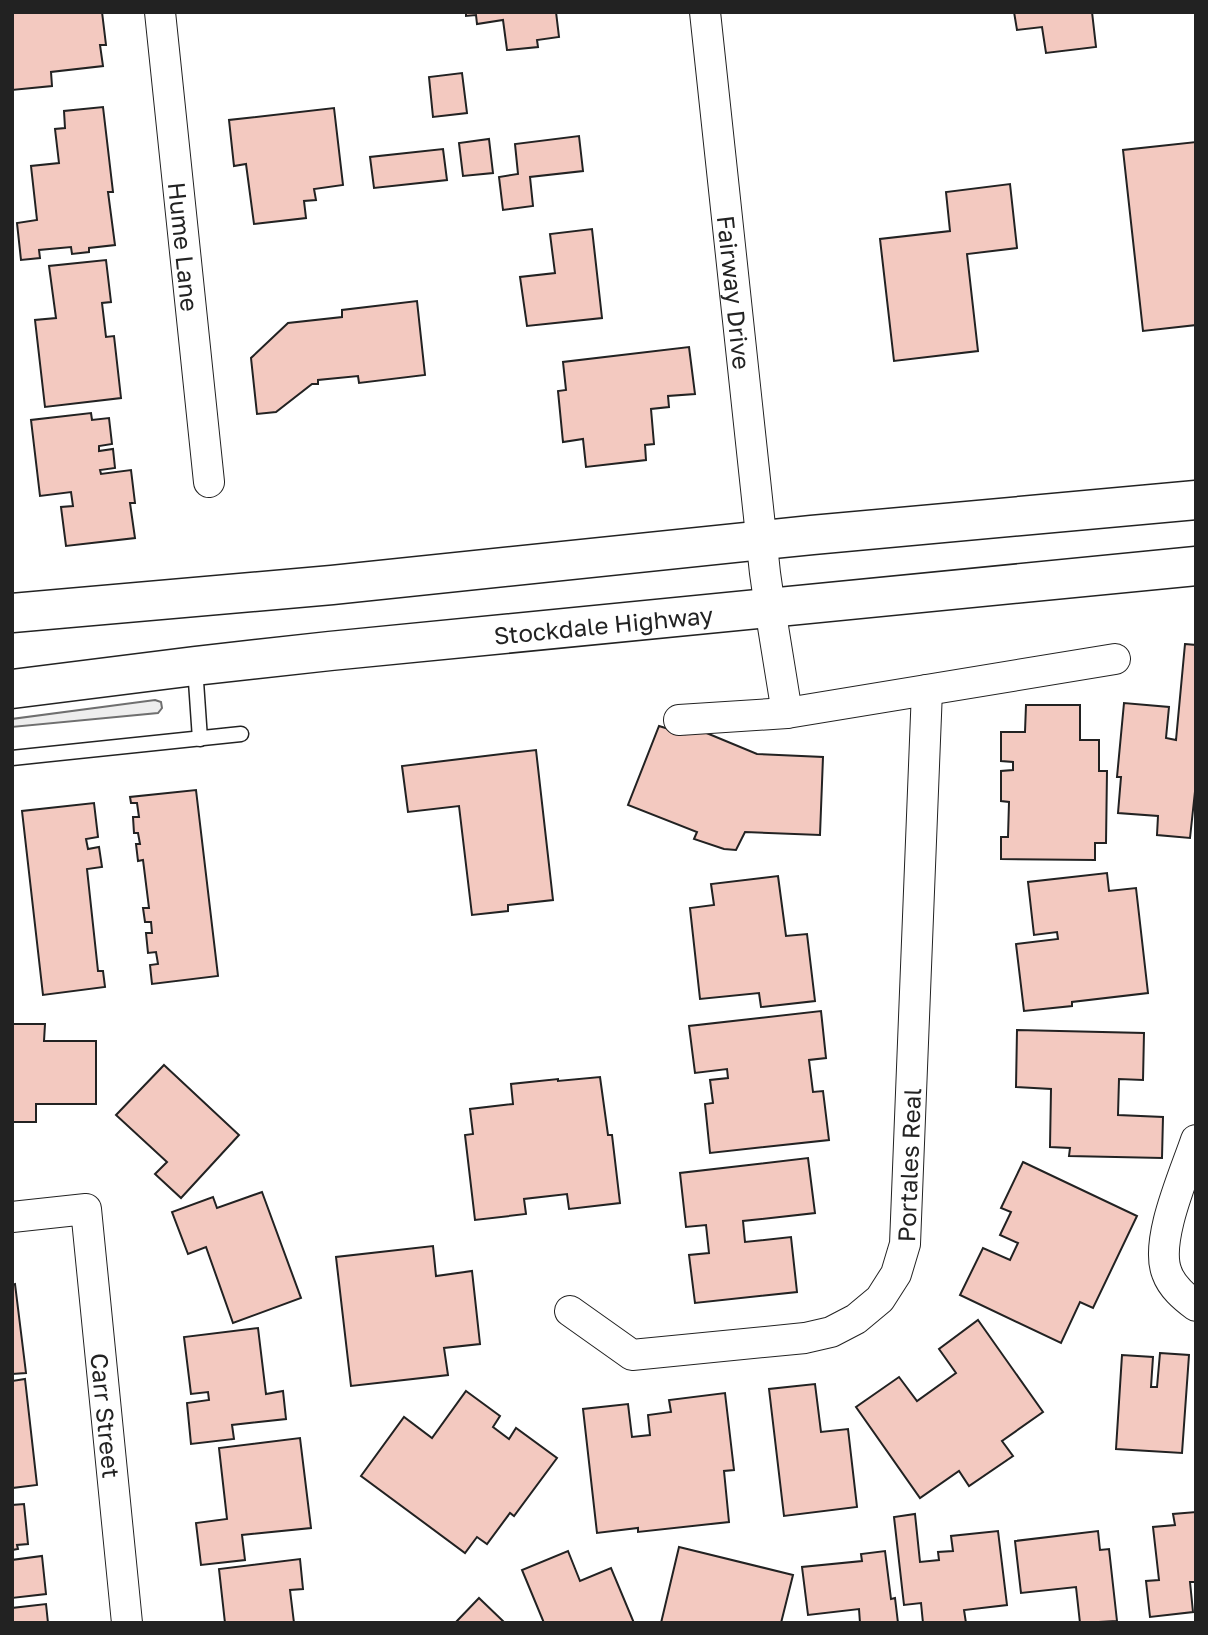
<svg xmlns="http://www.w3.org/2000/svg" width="1208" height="1635" viewBox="0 0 1208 1635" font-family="'Golos Text',sans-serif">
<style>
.green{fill:#eee;stroke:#6f6f6f;stroke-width:2}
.building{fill:#f3c9c0;stroke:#222;stroke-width:2}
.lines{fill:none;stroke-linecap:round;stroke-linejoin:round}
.service-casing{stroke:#222;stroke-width:17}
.minor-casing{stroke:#222;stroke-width:32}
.primary-casing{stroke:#222;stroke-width:41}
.service{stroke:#fff;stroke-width:14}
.minor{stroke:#fff;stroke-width:30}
.primary{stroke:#fff;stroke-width:38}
.labels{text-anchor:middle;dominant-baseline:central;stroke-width:5;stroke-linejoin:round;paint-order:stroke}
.street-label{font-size:24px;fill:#222;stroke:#fff}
</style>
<rect width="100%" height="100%" fill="#fff"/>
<path class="green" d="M155,700L161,702L162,708L158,713L12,727V719Z"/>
<g class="building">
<path d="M12,12H102L106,45H100L103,66L51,72L52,86L12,90Z"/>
<path d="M466,12H556L559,37L537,40L538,47L507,50L503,20L477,24L476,15L466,16Z"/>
<path d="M1014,12H1092L1096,47L1046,53L1042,27L1017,30Z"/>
<path d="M462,73L467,113L433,117L429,77Z"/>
<path d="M103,107L113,192H108L115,245L89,248V252L72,254L71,247L39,250L40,258L21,260L17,223L37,220L31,166L59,163L55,129L65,128L64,111Z"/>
<path d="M334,108L343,185L314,189L316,200L304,201L306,218L254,224L246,164L234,166L229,120Z"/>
<path d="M579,136L583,171L530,177L533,206L503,210L499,177L518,174L515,144Z"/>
<path d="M489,139L493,173L463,176L459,143Z"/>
<path d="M1196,142V325L1143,331L1123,150Z"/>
<path d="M443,149L447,180L374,188L370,157Z"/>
<path d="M1010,184L1017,248L967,254L978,351L894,361L880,239L950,231L946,192Z"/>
<path d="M592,229L602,318L527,326L520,277L555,273L550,234Z"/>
<path d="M106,260L111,302L102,303L106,337L114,336L121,398L45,407L35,320L56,318L49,266Z"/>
<path d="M417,301L425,375L359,383L358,376L318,380V384H312L276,412L257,414L251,358L288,323L342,317V310Z"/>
<path d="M689,347L695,394L668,396L669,407L651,409L654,444L645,445L646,460L586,467L583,439L563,442L558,391L566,390L563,362Z"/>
<path d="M91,413L92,420L109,418L112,444L99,446V451L113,449L115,468L100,470L101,474L131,470L135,503H130L135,538L66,546L61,507L73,506L71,492L40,496L31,420Z"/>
<path d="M1185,644L1196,645V782L1190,838L1157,835L1158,816L1118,813L1121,777H1117L1124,703L1169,707L1166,738L1176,740Z"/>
<path d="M1026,705H1080V740H1099V771H1107L1106,843H1095V860L1001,859V837H1008L1009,802L1001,801V771L1013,770V762L1001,761V732H1025Z"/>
<path d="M659,726L685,734L692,727L757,754L823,757L820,835L745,832L736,850L724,849L694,839L697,832L628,805Z"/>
<path d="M536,750L553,900L508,905V911L472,915L459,806L408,812L402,766Z"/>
<path d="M196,790L218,976L152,984L150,965L158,964L156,952L148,953L146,933H152L151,922H145L143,908H149L143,860L138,861L136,844H140L138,833H134L133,817H139L137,803H131L130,797Z"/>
<path d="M94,803L98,837L86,839L88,849L99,847L102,867L87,869L98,971H103L105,987L43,995L22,811Z"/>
<path d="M1107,873L1109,891L1136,888L1148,993L1072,1002V1006L1024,1011L1016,944L1058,939L1057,932L1034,935L1028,882Z"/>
<path d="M778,876L786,936L807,934L815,1001L761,1007L759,993L700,999L690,908L714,905L711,884Z"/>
<path d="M821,1011L826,1058L809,1060L813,1092L823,1091L829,1140L710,1153L705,1104L713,1103L710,1080L728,1078L727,1069L695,1073L689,1026Z"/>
<path d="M12,1024H45L44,1041H96V1104H36V1122H12Z"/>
<path d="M1017,1030L1144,1033L1143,1080L1119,1079L1118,1115L1163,1117L1162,1158L1069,1156L1070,1148L1050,1147L1051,1089L1016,1087Z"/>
<path d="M164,1065L239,1135L181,1198L155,1174L167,1162L116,1115Z"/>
<path d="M600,1077L608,1135H612L620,1203L569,1209L567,1194L524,1199L526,1214L475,1220L465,1135L473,1134L470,1109L513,1104L511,1084L558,1079V1081Z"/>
<path d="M808,1158L815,1213L743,1221L745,1242L791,1237L797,1292L695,1303L689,1255L709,1253L706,1225L686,1227L680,1173Z"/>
<path d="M1023,1162L1137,1216L1093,1308L1080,1302L1061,1343L960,1295L983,1248L1010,1260L1018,1243L1000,1235L1011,1212L1001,1208Z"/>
<path d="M262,1192L301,1298L233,1323L206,1247L188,1254L172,1212L213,1197L217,1208Z"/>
<path d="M433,1246L436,1276L472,1271L480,1344L444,1348L448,1375L351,1386L336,1257Z"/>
<path d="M15,1284L26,1373L12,1374V1285Z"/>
<path d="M978,1320L1043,1412L1002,1441L1013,1456L969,1486L959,1471L920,1498L856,1407L899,1377L917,1401L956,1373L939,1349Z"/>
<path d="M258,1328L266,1394L283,1391L286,1419L232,1425L234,1439L191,1444L187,1403L209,1400L208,1392L191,1394L184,1337Z"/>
<path d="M1160,1353L1189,1355L1182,1453L1116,1449L1122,1355L1153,1357L1151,1387H1157Z"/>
<path d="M25,1379L37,1485L12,1488V1381Z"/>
<path d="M815,1384L821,1432L848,1429L857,1507L784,1516L769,1389Z"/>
<path d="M466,1391L500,1416L493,1427L509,1439L516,1428L557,1458L514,1516L510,1513L487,1544L477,1537L465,1553L361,1476L404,1417L432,1438Z"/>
<path d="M725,1393L734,1470L724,1471L729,1522L638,1532V1528L597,1533L583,1409L628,1404L632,1437L650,1435L648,1415L671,1412L669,1400Z"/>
<path d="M300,1438L311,1528L242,1535L245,1560L201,1565L196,1523L227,1519L219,1448Z"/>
<path d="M24,1504L28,1544L17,1545L18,1549L12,1550V1505Z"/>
<path d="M1196,1512V1582H1190L1193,1612L1150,1617L1146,1581L1159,1580L1153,1527L1175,1525L1173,1514Z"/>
<path d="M915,1514L920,1562L939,1560L938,1552L953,1551L951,1536L998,1531L1007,1605L964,1610L966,1623H923L921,1603L904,1605L894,1517Z"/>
<path d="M1098,1531L1100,1550L1109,1549L1117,1621L1080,1623L1076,1587L1021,1593L1015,1541Z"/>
<path d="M679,1547L793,1575L781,1623H661Z"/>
<path d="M568,1551L580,1581L611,1568L634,1623H544L522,1570Z"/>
<path d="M885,1551L891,1599L895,1598L898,1623H860L859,1609L808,1615L802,1567L862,1561L861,1554Z"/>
<path d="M42,1556L46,1594L12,1598V1560Z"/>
<path d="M300,1559L303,1589L290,1590L294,1623H225L219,1569Z"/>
<path d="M479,1598L505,1623H455Z"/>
<path d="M46,1604L48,1623H12V1608Z"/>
</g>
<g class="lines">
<g class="service-casing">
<g id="service">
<path d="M195,667L200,739"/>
<path d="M12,758L241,734"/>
</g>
</g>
<g class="minor-casing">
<g id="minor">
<path id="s1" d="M160,12L209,482"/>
<path id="s2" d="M705,12L765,573L770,608L787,713"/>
<path d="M679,720L787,713L1115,659"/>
<path d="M1196,1140C1185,1173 1154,1241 1167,1273C1172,1287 1184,1297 1196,1306"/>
<path id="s3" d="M12,1217L86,1209L127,1623"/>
<path id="s4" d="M570,1311L632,1355L805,1338L831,1332L856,1319L880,1299L896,1274L905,1244L927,690"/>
</g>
</g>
<g class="primary-casing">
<g id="primary">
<path d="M12,613L332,585L812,535L1196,500"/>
<path id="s5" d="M12,689L195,666L330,651L1196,566"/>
</g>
</g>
<use href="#service" class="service"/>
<use href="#minor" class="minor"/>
<use href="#primary" class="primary"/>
</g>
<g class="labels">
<g class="street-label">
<text stroke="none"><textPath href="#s1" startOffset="236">Hume Lane</textPath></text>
<text stroke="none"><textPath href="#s2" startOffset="282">Fairway Drive</textPath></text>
<text stroke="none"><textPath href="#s5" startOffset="595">Stockdale Highway</textPath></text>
<text stroke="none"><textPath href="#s4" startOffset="476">Portales Real</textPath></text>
<text stroke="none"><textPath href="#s3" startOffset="282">Carr Street</textPath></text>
</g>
</g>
<rect width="1208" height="1635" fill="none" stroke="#222222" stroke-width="28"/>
</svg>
